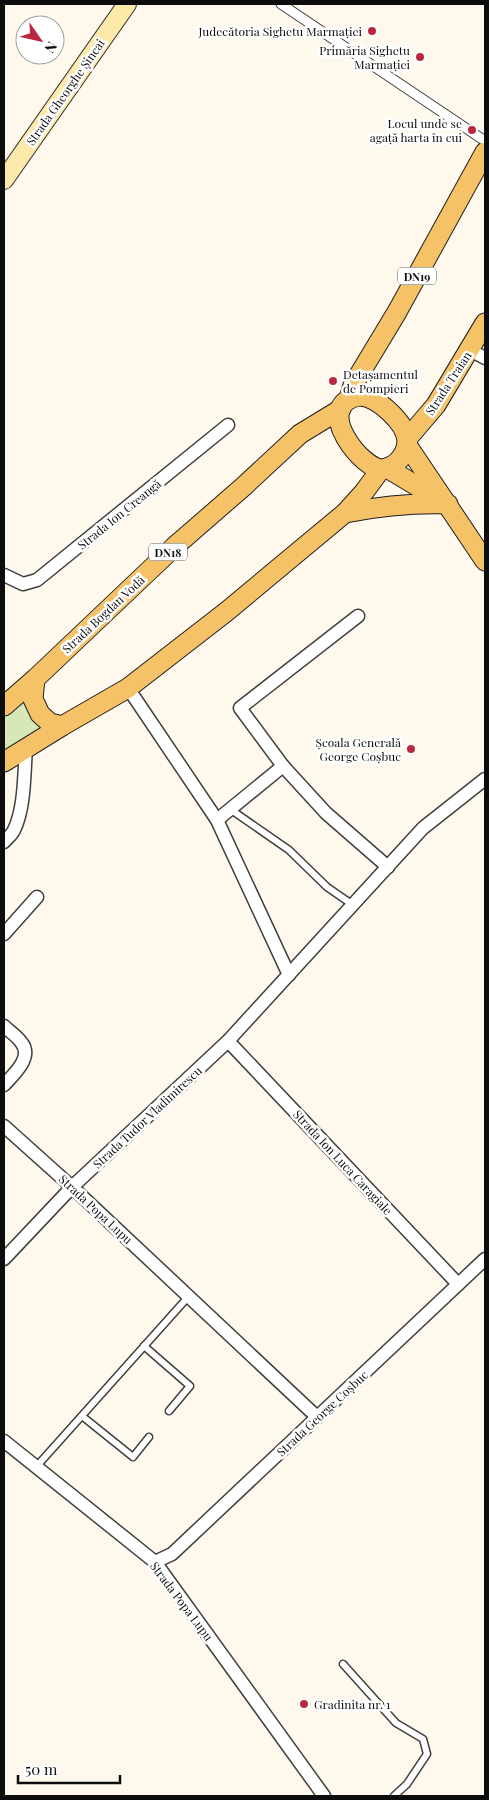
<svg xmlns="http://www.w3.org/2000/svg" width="489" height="1800" viewBox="0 0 489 1800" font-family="'Playfair Display',serif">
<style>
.green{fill:#d6e8b8}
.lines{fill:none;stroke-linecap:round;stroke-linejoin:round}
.service-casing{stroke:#404040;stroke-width:9}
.pedestrian-casing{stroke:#404040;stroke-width:11}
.minor-casing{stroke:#404040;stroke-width:15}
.secondary-casing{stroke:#2f2f2f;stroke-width:20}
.primary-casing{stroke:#1e1e1e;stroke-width:21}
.service{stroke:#fff;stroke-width:6}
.pedestrian{stroke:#fff;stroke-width:9}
.minor{stroke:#fff;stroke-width:12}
.secondary{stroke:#fdeaaa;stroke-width:18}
.primary{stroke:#f5c267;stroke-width:19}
.poi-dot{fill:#ba2840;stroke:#fff;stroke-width:2}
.labels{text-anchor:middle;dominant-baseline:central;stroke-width:5;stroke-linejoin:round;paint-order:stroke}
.shield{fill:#fff;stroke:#565656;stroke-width:1}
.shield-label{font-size:11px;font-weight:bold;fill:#0d0d0d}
.poi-label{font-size:12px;fill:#0d0d0d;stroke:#fff;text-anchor:end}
.street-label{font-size:12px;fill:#0d0d0d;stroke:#fff}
</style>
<rect width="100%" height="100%" fill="#fff9ed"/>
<path class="green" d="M24,698L45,724L4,753V716Z"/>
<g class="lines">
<g class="service-casing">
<g id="service">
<path d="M230,809L289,850L327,887L353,905"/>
<path d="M144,1346L190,1386L169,1411"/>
<path d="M82,1416L133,1457L149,1437"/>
<path d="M36,1467L189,1296"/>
<path d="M343,1664L396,1723L423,1739L427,1754L407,1784L394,1796"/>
</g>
</g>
<g class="pedestrian-casing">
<path id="pedestrian" d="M281,4L485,141"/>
</g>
<g class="minor-casing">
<g id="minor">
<path d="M470,350L485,358"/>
<path d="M4,575L23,584L37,580L228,425"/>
<path d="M358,616L240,708L283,766L326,813L388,867"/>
<path d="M128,688L217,820L289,975"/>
<path d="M217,820L283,766"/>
<path d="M4,842C7,838 12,835 14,830C25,808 24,773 26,748"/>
<path d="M4,934L37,897"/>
<path d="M4,1026C9,1031 17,1036 21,1042C34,1057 13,1075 4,1085"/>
<path d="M228,1041L458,1284"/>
<path d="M4,1126L72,1187L317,1417"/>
<path d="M4,1259L72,1187L228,1041L423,828L485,779"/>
<path d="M4,1441L155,1562L324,1796"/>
<path d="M155,1562L172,1554L485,1259"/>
</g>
</g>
<g class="secondary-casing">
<path id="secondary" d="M4,180L127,4"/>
</g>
<g class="primary-casing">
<g id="primary">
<path d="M360,396C378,397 406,423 407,441C407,447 404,454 400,459C396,464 391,467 384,469C364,473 309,404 360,396Z"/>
<path d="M349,399L353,385L397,312L485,152"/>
<path d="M407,439L436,405L485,323"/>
<path d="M407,445L485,561"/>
<path d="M387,468L442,501"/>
<path d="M345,513C381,506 412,503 448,504"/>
<path d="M35,679L33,699L40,714L50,723L62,726"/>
<path d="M4,706L35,679L174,547L243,487L300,434L341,409"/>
<path d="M4,762L62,726L128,688L226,612L345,513L364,492L381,469"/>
</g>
</g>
<use href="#service" class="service"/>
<use href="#pedestrian" class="pedestrian"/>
<use href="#minor" class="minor"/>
<use href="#secondary" class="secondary"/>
<use href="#primary" class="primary"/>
</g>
<g class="poi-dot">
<circle cx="372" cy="31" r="5"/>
<circle cx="420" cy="57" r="5"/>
<circle cx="472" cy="130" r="5"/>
<circle cx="333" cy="381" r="5"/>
<circle cx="411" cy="749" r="5"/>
<circle cx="304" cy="1704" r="5"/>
</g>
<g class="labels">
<g class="shield">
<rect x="398" y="267.5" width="38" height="17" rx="4"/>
<rect x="149" y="543.5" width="38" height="17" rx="4"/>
</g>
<g class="shield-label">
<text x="417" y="276">DN19</text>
<text x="168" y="552">DN18</text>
</g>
<g class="poi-label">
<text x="362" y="31">Judecătoria Sighetu Marmației</text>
<text x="410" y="50">Primăria Sighetu<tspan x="410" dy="14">Marmației</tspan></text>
<text x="462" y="123">Locul unde se<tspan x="462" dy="14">agață harta în cui</tspan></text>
<text x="343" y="374" text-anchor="start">Detașamentul<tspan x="343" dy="14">de Pompieri</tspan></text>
<text x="401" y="742">Școala Generală<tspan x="401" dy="14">George Coșbuc</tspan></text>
<text x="314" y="1704" text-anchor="start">Gradinita nr. 1</text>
</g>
<g class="street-label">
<text transform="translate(65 92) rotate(-55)">Strada Gheorghe Șincai</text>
<text transform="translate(448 383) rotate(-57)">Strada Traian</text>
<text transform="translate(119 514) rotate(-39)">Strada Ion Creangă</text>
<text transform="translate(103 614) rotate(-43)">Strada Bogdan Vodă</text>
<text transform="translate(147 1117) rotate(-43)">Strada Tudor Vladimirescu</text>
<text transform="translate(343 1162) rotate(47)">Strada Ion Luca Caragiale</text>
<text transform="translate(96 1209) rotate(43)">Strada Popa Lupu</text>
<text transform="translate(322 1413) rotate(-43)">Strada George Coșbuc</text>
<text transform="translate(182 1601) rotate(53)">Strada Popa Lupu</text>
</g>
</g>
<rect width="489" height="1800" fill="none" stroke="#0d0d0d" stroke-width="10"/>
<g transform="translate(40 40) rotate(124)"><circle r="24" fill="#ffffff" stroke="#9e9e9e"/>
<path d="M0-4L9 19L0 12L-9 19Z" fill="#ba2840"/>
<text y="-8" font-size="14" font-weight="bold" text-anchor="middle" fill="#0d0d0d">N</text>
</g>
<path d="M18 1775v8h102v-8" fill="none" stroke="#0d0d0d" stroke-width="2.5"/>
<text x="25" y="1775" font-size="15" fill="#0d0d0d" stroke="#ffffff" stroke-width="4" paint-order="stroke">50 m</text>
</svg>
